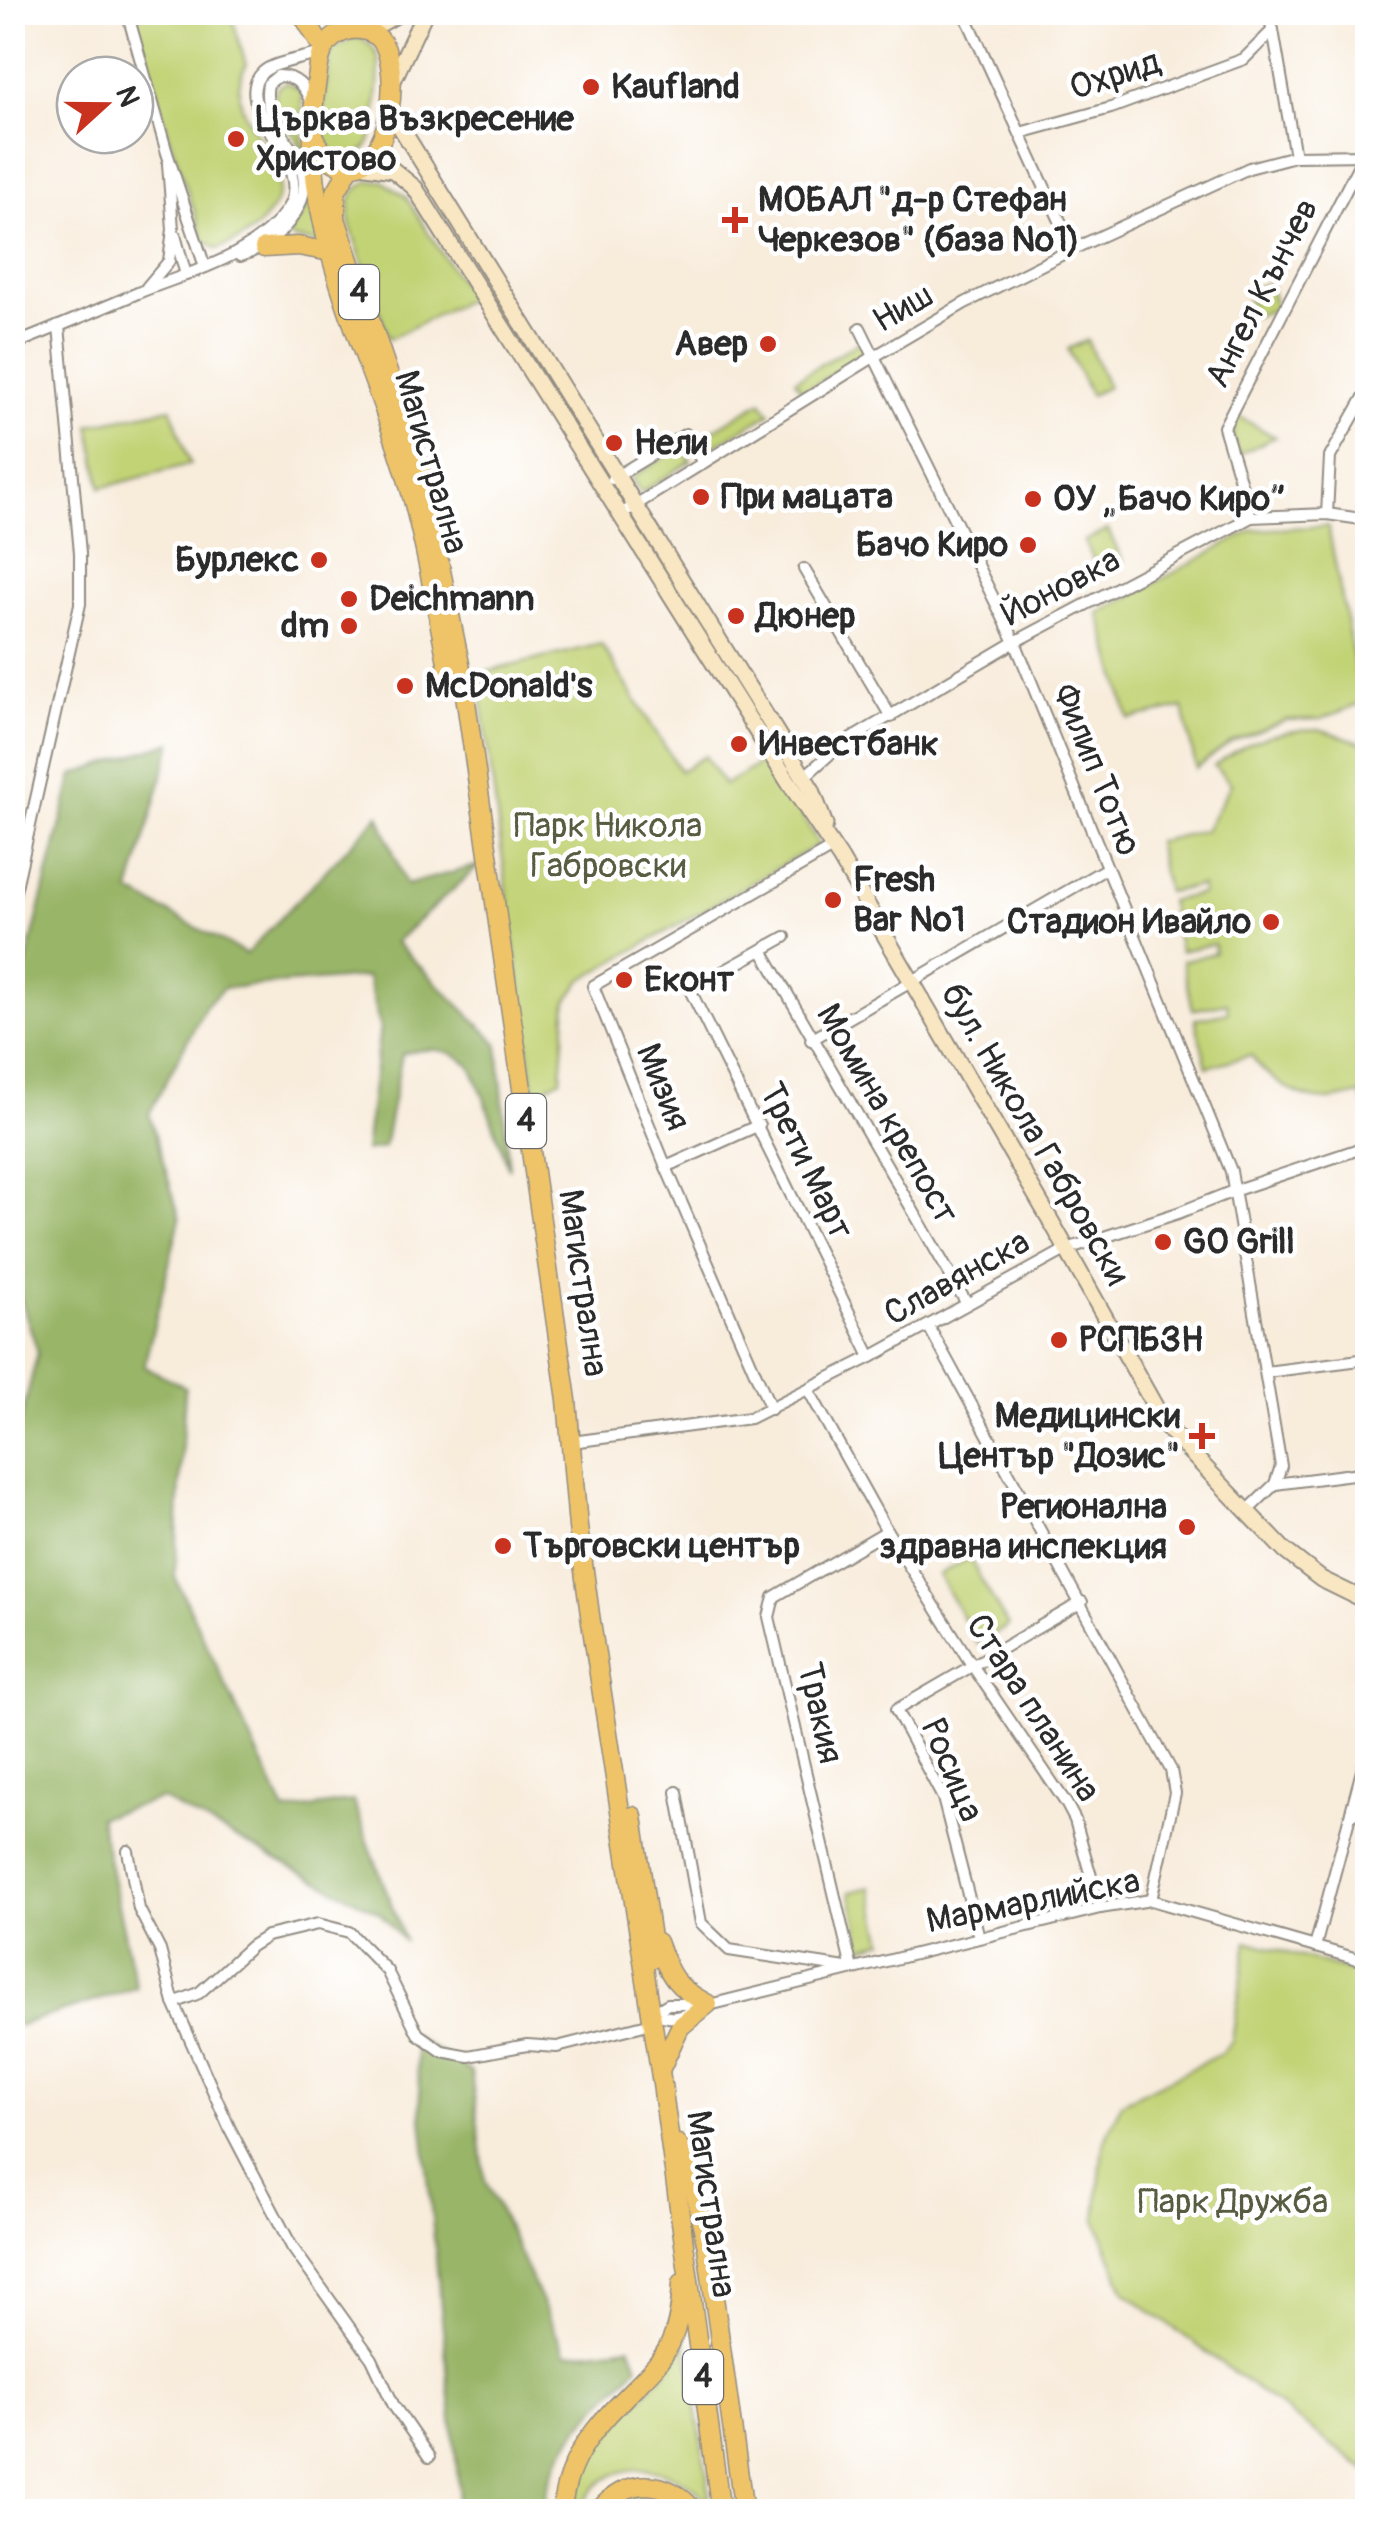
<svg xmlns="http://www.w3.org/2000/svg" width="1380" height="2524" viewBox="0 0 1380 2524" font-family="Pangolin,sans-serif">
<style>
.green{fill:#c2d376;stroke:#767f50;stroke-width:2.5}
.forest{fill:#99b567;stroke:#627049;stroke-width:2.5}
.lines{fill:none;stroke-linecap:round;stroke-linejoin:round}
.street-casing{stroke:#928c83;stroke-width:14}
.secondary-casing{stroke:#928c83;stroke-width:19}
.primary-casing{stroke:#928c83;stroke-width:21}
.street{stroke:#fff;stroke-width:10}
.secondary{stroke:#f9e7c3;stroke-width:15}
.primary{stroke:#efc469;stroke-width:18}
.poi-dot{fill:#c8321e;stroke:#fff;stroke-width:4}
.labels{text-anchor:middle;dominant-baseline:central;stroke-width:9;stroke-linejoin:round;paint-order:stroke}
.shield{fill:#fff;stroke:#6b6b6b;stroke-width:2.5}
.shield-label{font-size:32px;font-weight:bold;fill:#2b2b2b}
.street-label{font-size:35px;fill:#2b2b2b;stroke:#fff}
.poi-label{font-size:35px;font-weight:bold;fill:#2b2b2b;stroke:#fff;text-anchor:start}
.park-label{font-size:35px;fill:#585d42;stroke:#fff}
</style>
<rect width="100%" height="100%" fill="#fff"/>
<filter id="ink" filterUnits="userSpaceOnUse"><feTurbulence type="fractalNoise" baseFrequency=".01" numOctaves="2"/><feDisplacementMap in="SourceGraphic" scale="20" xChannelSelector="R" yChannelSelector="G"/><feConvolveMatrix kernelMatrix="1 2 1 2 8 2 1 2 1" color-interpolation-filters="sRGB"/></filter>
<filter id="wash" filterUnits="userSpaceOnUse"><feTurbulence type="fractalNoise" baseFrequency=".0048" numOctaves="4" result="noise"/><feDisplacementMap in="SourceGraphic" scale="40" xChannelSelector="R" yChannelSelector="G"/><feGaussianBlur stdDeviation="2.25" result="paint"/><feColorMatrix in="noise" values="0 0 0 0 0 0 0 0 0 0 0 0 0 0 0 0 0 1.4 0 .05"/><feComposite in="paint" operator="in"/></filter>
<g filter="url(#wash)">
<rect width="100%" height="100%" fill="#f8ecdb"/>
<g class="green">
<path d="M137,13H231L246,65C213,125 313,158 268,215C254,233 239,242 217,249L204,240L170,140L135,16Z"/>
<path d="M356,37C366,40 374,46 378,57C381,68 375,131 370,142C359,165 329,158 324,136C319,116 329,72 331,50Z"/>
<path d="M286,82L302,91V133L321,240L318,243L293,239L289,234C294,225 302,216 306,206C323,171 291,130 272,103L277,87Z"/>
<path d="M369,181H383L406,197L470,298L389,339L350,226C348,203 347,192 369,181Z"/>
<path d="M1269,283L1277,309L1254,316L1245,291Z"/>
<path d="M1087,340L1108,387L1090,395L1068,349Z"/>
<path d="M860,341L867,353L803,392L795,380Z"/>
<path d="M762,401L770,413L707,450L700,438Z"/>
<path d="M171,408L190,464L101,488L90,425Z"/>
<path d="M1236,415L1275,437L1238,455L1233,437Z"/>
<path d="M682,446L691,461L641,493L631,478Z"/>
<path d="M1328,526L1362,703L1321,719L1286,720L1231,742L1196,768L1183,708L1129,719L1099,613L1253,530Z"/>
<path d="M1108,530L1123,562L1100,573L1084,541Z"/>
<path d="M601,644L680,771L705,756L724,785L768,759L819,844L582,980L567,1001L561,1079L534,1093L478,674Z"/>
<path d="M1319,729L1367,744L1368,1104L1365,1105L1360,1094C1350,1096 1338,1100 1327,1100C1298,1100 1266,1078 1251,1055L1207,1067L1195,1019L1228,1012L1227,1003L1193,1010L1182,961L1215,953L1214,944L1180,951L1169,901L1202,894L1201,886L1167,892L1156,842L1205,830L1231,784L1214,766C1246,740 1277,730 1319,729Z"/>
<path d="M969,1558L1008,1626L978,1644L938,1575Z"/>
<path d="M871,1887L884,1941L862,1947L850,1892Z"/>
<path d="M1247,1941L1367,1976V2471L1125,2292L1096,2219L1103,2145L1121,2103L1220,2054L1232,2041Z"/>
<path d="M686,2343L710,2495L705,2499C670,2459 602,2456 580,2511H576C578,2440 653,2399 686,2343Z"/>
<path d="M647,2491L668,2492L689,2512H612L629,2498Z"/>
</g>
<g class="forest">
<path d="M172,742L130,892L246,954L379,815L406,885L480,865L395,942L498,1043L509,1169C502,1150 478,1075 469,1065C450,1046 425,1048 402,1054L384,1147L365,1151L380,1027L367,977L224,988L206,1005L149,1114L180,1219L144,1366L185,1387L175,1577L285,1812L353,1801L405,1942L380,1913L161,1799L99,1817L136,1988L13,2027L12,1455L38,1352L13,1276L12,1020L73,775Z"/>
<path d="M414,2036L471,2072L485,2180L566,2354L630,2346L638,2366C597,2408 548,2450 544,2511H454L459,2490Z"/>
</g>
</g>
<g filter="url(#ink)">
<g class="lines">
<g class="street-casing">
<g id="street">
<path d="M127,12L167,153L205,267"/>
<path d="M964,12L1073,249"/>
<path d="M1267,12L1273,30L1295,156"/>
<path d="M1295,12L1309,15L1368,13"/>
<path d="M1020,133L1111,108L1244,59L1273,30"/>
<path d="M175,235L186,275"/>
<path d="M240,256C262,249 275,240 290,221C335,163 257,134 268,84L278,76C297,76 305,87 311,103"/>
<path d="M147,287L169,261L173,229L168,164"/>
<path d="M860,328L1015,642L1231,1171L1281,1466L1275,1484L1246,1512"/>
<path d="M12,345C55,328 98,310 140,292C190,272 253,257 286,211C320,164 226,107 263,72C273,62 307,58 321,53"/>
<path d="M612,479L686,434L703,463"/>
<path d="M621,514L875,356L965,303L1073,249L1249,168L1295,156L1368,155"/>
<path d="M1327,514L1330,457L1368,390"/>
<path d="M1251,517L1224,427L1364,155"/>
<path d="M804,569L891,717"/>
<path d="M804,777L839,746L1015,642L1251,517L1327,514L1368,520"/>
<path d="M12,905L80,604V553L59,326"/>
<path d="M785,937L690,990L871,1357"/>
<path d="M762,950L967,1304"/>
<path d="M811,1040L1107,868"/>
<path d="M666,1167L759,1125"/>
<path d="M929,1327L1171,1770L1175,1793L1151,1900"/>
<path d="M1266,1372L1368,1359"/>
<path d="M809,1391L887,1531L972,1665L1066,1803L1075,1820L1100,1908"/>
<path d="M771,1409L666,1167L593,986L834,847"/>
<path d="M572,1442L750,1418L871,1357L1067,1249L1178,1213L1236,1190L1368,1146"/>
<path d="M1275,1484L1368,1472"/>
<path d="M677,1792L701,1923L729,1950L852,1969L769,1617L774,1597L887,1531"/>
<path d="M1351,1812L1368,1817"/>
<path d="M128,1851L139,1909L160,1950L174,2003L230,2129L292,2247L372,2359L394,2406L429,2457"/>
<path d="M979,1937L943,1798L896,1710L1082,1602"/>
<path d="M1315,1947L1368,1748"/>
<path d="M174,2003L199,1993L251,1946L267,1936L318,1924L349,1932L387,1971L418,2034L442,2051L469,2056L527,2045L557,2047L652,2023"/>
<path d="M651,2006C660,2020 675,2019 689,2013"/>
<path d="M705,2006L1100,1908L1151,1900L1368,1962"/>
<path d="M653,2013L668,2004H702"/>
</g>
</g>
<g class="secondary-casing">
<g id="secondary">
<path d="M368,31L401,12"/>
<path d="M391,85L425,12"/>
<path d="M388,107L812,790L825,825"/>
<path d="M360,165L393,170L415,188L786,778L840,858L1056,1230L1167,1428L1285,1551L1321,1579L1368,1602"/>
</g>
</g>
<g class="primary-casing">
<g id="primary">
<path d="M301,12L323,49"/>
<path d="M313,131C318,146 324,160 340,165C393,182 406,53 375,35C362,27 346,28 333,38C318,50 319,69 316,86C296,218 365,342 403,465C424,533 435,603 449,672"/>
<path d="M350,167L336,192V219L420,467L462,674L567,1400L578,1527L591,1622L662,2084L721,2512"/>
<path d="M264,248L298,246L331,252"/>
<path d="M633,1816L654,1958"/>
<path d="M657,1942C670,1977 675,1987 708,2004L680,2027L661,2068"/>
<path d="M678,2144L694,2189L707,2247L744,2512"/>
<path d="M562,2512C565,2457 599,2423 635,2387C648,2374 662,2361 670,2344C679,2325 681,2304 682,2283"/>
<path d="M598,2512C626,2476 668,2477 695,2512"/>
</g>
</g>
<use href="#street" class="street"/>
<use href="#secondary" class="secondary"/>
<use href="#primary" class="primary"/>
</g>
</g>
<g class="poi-dot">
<circle cx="591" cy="87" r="10"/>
<circle cx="236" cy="139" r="10"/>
<path d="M730 205h10v10h10v10h-10v10h-10v-10h-10v-10h10z"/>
<circle cx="768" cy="344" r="10"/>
<circle cx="614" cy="443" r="10"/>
<circle cx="701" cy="497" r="10"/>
<circle cx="1033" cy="499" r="10"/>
<circle cx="1028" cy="545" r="10"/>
<circle cx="319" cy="560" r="10"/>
<circle cx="349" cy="599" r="10"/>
<circle cx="736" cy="616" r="10"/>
<circle cx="349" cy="626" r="10"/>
<circle cx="405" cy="686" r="10"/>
<circle cx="739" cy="744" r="10"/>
<circle cx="833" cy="900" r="10"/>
<circle cx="1271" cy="922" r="10"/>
<circle cx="624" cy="980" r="10"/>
<circle cx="1163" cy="1242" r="10"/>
<circle cx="1059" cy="1340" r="10"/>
<path d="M1197 1421h10v10h10v10h-10v10h-10v-10h-10v-10h10z"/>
<circle cx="1187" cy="1527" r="10"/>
<circle cx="503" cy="1546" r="10"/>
</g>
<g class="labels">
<g class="shield">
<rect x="339" y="265" width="40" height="54" rx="8"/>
<rect x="506" y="1094" width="40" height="54" rx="8"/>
<rect x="683" y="2350" width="40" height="54" rx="8"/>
</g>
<g class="shield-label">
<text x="359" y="292">4</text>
<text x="526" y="1121">4</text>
<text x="703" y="2377">4</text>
</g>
<g class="street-label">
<text transform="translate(1115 75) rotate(-18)">Охрид</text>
<text transform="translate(1262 293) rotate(-63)">Ангел Кънчев</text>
<text transform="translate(903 308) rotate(-30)">Ниш</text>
<text transform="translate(431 462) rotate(74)">Магистрална</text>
<text transform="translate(1061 587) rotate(-28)">Йоновка</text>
<text transform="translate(1097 770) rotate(68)">Филип Тотю</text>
<text transform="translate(663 1087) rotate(68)">Мизия</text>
<text transform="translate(887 1114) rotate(60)">Момина крепост</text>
<text transform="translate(1035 1134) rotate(60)">бул. Никола Габровски</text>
<text transform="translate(806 1161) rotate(64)">Трети Март</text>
<text transform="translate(957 1278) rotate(-29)">Славянска</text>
<text transform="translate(583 1283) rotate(82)">Магистрална</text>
<text transform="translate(1033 1708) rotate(57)">Стара планина</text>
<text transform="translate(820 1713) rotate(77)">Тракия</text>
<text transform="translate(952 1770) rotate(67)">Росица</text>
<text transform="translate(1033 1901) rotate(-11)">Мармарлийска</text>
<text transform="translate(711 2204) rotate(82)">Магистрална</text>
</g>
<g class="poi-label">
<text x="611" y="87">Kaufland</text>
<text x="256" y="119">Църква Възкресение<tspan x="256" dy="40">Христово</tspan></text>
<text x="758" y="200">МОБАЛ "д-р Стефан<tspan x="758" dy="40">Черкезов" (база №1)</tspan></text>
<text x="748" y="344" text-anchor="end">Авер</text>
<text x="634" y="443">Нели</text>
<text x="721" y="497">При мацата</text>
<text x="1053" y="499">ОУ „Бачо Киро”</text>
<text x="1008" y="545" text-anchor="end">Бачо Киро</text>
<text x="299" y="560" text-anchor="end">Бурлекс</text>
<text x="369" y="599">Deichmann</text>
<text x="756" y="616">Дюнер</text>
<text x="329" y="626" text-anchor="end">dm</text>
<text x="425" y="686">McDonald's</text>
<text x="759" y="744">Инвестбанк</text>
<text x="853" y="880">Fresh<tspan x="853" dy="40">Bar №1</tspan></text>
<text x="1251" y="922" text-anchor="end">Стадион Ивайло</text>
<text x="644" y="980">Еконт</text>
<text x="1183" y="1242">GO Grill</text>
<text x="1079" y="1340">РСПБЗН</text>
<text x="1180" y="1416" text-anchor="end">Медицински<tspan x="1180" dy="40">Център "Дозис"</tspan></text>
<text x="1167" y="1507" text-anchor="end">Регионална<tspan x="1167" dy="40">здравна инспекция</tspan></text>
<text x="523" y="1546">Търговски център</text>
</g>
<g class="park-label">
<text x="608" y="826">Парк Никола<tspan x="608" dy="40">Габровски</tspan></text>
<text x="1233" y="2202">Парк Дружба</text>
</g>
</g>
<rect width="1380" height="2524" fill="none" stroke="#fff" stroke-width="50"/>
<g transform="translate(105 105) rotate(69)"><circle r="48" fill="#ffffff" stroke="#aaaaaa" stroke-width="2.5"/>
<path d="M0-8L18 38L0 25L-18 38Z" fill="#c8321e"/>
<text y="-15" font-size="28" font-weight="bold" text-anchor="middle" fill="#2b2b2b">N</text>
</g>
</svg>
